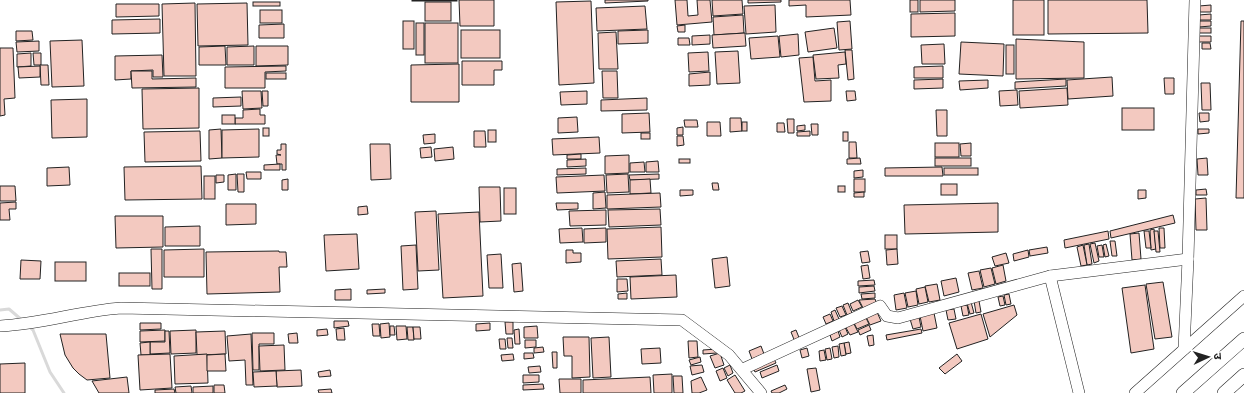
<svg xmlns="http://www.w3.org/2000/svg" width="1244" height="393" viewBox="0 0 1244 393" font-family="'DejaVu Sans','Noto Sans Devanagari',sans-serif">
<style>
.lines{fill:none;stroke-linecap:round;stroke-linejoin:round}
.stream{stroke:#d9d9d9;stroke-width:3}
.building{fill:#f3c9c0;stroke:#222}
.minor-casing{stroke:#222;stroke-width:12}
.major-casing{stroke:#222;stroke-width:14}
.minor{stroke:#fff;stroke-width:11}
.major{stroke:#fff;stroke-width:13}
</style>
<rect width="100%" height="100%" fill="#fff"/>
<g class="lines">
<g class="stream">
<path d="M0,310L9,309L23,321"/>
<path d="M28,326L33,330L50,372L64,393"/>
</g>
</g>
<g class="building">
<rect x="412" y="0" width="45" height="1"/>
<path d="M459,0H494V26H460Z"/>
<path d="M605,0H648V1L605,3Z"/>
<path d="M675,0H687L688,16L698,15L697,0H710L712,22L677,25Z"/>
<path d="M712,0H742L743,14L713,16Z"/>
<path d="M748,0H781V2L748,3Z"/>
<path d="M789,0H850L851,15L806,17V5L789,6Z"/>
<rect x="910" y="0" width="8" height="12"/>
<path d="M920,0H955V11L920,12Z"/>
<rect x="1013" y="0" width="31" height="35"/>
<path d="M1048,0H1147L1148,33L1048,34Z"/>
<path d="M591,1L594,83L559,85L556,2Z"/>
<rect x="253" y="2" width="27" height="4"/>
<rect x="425" y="2" width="26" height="19"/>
<path d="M195,3L196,76H164L162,4Z"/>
<path d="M247,3L248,45L198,46L197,4Z"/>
<path d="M116,4H159V16L116,17Z"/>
<path d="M775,5L776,32L746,34L744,6Z"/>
<path d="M1211,5V12H1200L1199,6Z"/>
<path d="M645,6L647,29L597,31L596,8Z"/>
<rect x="260" y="10" width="22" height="13"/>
<path d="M955,13V36L911,37V14Z"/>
<path d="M1211,14V20H1199V15Z"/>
<path d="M743,15L744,33L714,35L713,17Z"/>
<path d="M160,19V33L112,34V20Z"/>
<rect x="403" y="21" width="11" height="28"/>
<path d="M850,21L852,49L839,50L837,22Z"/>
<path d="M1199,21H1211V26L1199,27Z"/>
<path d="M1241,21H1244V198H1236Z"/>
<rect x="416" y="23" width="8" height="32"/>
<rect x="425" y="23" width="33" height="40"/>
<path d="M284,24V38H259V25Z"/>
<path d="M685,25V32H678L677,26Z"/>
<path d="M834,28L837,48L808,52L805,32Z"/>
<rect x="1199" y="28" width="12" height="5"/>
<rect x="461" y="30" width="39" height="28"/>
<path d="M648,30V43L618,44V31Z"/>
<path d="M16,31H32L33,40L16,41Z"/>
<path d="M616,32L618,69H599L598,33Z"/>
<path d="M745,33L746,46L713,48L712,35Z"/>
<path d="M798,34L799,55L781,57L779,36Z"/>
<path d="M710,35V44L692,45V36Z"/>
<path d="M778,36L780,57L751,59L749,38Z"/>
<path d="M1198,36H1211V42H1199Z"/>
<path d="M678,38H689L690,45H678Z"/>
<path d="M1016,39L1084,42V78L1016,79Z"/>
<path d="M82,40L84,86L52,87L50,41Z"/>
<path d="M39,41V51L17,52L16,42Z"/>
<path d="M961,42L1004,44L1003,76L959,74Z"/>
<path d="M1202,43H1210L1211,49H1202Z"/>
<path d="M944,44L945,64H922L921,45Z"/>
<rect x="1006" y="45" width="8" height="29"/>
<path d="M225,46L226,65H199V47Z"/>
<path d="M254,46V65H227V47Z"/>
<path d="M256,46H288V65L256,66Z"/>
<path d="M0,48H13L15,98L4,99L5,115L0,116Z"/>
<path d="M845,50H852L854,79L848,80Z"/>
<path d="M738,51L740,83L717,84L715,52Z"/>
<path d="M708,52L709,71L689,72L688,53Z"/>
<path d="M845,52L846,64L838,65L839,78L816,79L813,55Z"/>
<path d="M31,53V66L17,67V54Z"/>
<path d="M33,53H41V65H34Z"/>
<path d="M162,55L163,77H153V70L131,71V79L115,80V56Z"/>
<path d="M813,57L815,81L831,80V101L804,102L799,58Z"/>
<path d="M462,61H502V70H494V85H462Z"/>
<path d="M459,64V102H411V65Z"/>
<path d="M40,65H48L49,85H41Z"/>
<path d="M40,66V77L19,78L18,67Z"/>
<path d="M286,66V71L265,72V88H225V67Z"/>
<path d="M943,66V78H914V67Z"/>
<path d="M131,71H152V79L196,78V87L132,88Z"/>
<path d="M602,71H617L618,98H603Z"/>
<path d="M710,72V85L689,86V74Z"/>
<rect x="266" y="73" width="20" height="6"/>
<path d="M1112,77L1113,96L1068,99L1067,80Z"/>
<path d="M1164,78H1174V94H1165Z"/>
<path d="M943,79V88L914,89V80Z"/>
<path d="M1066,79V86L1015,89V82Z"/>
<path d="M988,80V88L960,90L959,81Z"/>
<path d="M1201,83H1210L1211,110H1202Z"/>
<path d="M199,88V128L143,129L142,89Z"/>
<path d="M1067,88L1068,105L1020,108L1019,91Z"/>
<path d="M1017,90L1018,105L1000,106L999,91Z"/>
<path d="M242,91H261L262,108L243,109Z"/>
<path d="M262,91H268V106H263Z"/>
<path d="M587,91V104L561,105L560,92Z"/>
<path d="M846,91H855L856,100L847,101Z"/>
<path d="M241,97V106L213,107V98Z"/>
<path d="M647,98V110L601,111V100Z"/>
<path d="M87,99V137L52,138L51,100Z"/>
<rect x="1122" y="108" width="32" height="22"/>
<path d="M260,109V115H265V124H235V118H243V110Z"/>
<path d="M936,110H947V136H937Z"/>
<path d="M649,113L650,132L622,133V114Z"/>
<path d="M1199,113H1209V121L1200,122Z"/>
<rect x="222" y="115" width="13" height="9"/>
<path d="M577,117L578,132L558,133V118Z"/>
<path d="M730,118H741L742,131L730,132Z"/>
<path d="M787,119H794V133H788Z"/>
<path d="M684,120H697L698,127H685Z"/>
<path d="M707,122H720L721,136H707Z"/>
<rect x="742" y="122" width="5" height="9"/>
<path d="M777,123H784L785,132H777Z"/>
<path d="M811,124H818V135H812Z"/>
<path d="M805,125V130L797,131V126Z"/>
<path d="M683,127V135H677V128Z"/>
<rect x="263" y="128" width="6" height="8"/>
<path d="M221,129L222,158L209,159V130Z"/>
<path d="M259,129V157L222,158V130Z"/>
<path d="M1198,129H1209V133L1198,134Z"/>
<rect x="488" y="130" width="8" height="12"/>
<path d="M200,131L201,161L145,162L144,132Z"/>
<path d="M474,131H485L486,147H474Z"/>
<path d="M810,131V136H797V132Z"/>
<rect x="843" y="132" width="5" height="9"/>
<rect x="641" y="133" width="9" height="6"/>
<path d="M435,134V143L424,144L423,135Z"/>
<path d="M677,136H683L684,145L677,146Z"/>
<path d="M599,137L600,153L553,155L552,139Z"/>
<path d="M849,142H856L857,158H849Z"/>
<rect x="935" y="143" width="24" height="14"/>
<path d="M971,143V156H961L960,144Z"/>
<path d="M281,144H286V170H282V164H277L276,155H281L277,154V150H281Z"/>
<path d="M370,144H390L391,179L371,180Z"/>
<path d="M431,147L432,157L421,158L420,148Z"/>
<path d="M453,147L454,159L435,161L434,149Z"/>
<path d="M581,154V159H567V155Z"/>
<path d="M629,155V173L605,174V156Z"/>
<path d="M860,158L861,164H847V159Z"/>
<rect x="935" y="158" width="36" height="8"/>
<path d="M1207,158L1208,175H1198L1197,159Z"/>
<path d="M586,159V166L567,167V160Z"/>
<rect x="679" y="159" width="11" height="4"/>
<path d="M658,161L659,172H646V162Z"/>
<path d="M644,162L645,172H630V163Z"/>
<path d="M280,164V170H264V165Z"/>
<path d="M201,166L202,199L125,200L124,167Z"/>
<path d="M69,167L70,185L47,186V168Z"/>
<path d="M942,167L943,176H885V168Z"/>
<path d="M586,168V174L557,175V169Z"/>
<rect x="944" y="168" width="34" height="7"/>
<path d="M863,170V177L854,178V171Z"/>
<path d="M246,172H261V179H247Z"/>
<path d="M236,174V190H228V175Z"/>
<path d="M237,174H244V192H238Z"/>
<path d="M628,174L629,192L607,193L606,175Z"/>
<path d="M659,174V179L630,180L629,175Z"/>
<path d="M216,175H224V182L216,183Z"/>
<path d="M604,175L605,191L557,193L556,177Z"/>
<rect x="204" y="176" width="11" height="23"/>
<path d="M288,179V190H282V180Z"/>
<path d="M650,179L651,193L630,194V180Z"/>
<rect x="854" y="179" width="11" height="13"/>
<path d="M712,183H718L719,190H713Z"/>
<rect x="941" y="184" width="16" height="11"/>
<path d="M0,186H15L16,201H0Z"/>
<rect x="838" y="186" width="7" height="6"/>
<path d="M479,187H500L501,221L480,222Z"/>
<rect x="504" y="188" width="12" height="26"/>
<path d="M1206,189L1207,195H1196V190Z"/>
<path d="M680,190H693V195L680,196Z"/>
<path d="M1138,190H1146V198L1138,199Z"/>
<path d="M605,192L606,208L593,209V193Z"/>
<path d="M864,192V197H854V193Z"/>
<path d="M660,193L661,207L607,209V195Z"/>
<path d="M1206,198L1207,230H1196L1195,199Z"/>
<path d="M16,202V209H9L10,220H0V203Z"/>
<path d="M556,203H578V209L557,210Z"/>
<path d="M998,203V232L905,234L904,205Z"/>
<path d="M226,204H256V224L226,225Z"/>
<path d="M367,206L368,214L358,215V207Z"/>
<path d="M660,209L661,225L609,227L608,210Z"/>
<path d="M606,210V225L570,226L569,211Z"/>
<path d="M436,211L439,270L418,271L415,212Z"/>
<path d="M479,212L483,296L443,298L438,214Z"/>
<path d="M1173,215L1175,223L1111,238L1110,231Z"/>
<path d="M115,216H163V247L116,248Z"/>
<path d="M200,226V246H165V227Z"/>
<path d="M661,227L662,257L608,259L607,229Z"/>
<path d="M582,228L583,242L560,243L559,229Z"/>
<path d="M606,228V242L584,243V229Z"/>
<path d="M1159,228H1164L1165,248H1160Z"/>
<path d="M1154,229L1156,249L1151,250L1150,230Z"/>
<path d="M1108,231L1109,239L1065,248L1064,240Z"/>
<path d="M1144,231H1149L1151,248H1146Z"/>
<path d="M1154,231H1158L1160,252H1156Z"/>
<path d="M1139,233L1141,259L1132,260L1130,234Z"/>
<path d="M357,234L359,269L326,271L324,235Z"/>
<rect x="885" y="235" width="12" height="14"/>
<path d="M1110,241H1115L1117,256H1112Z"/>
<path d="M1095,243L1099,261L1094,263L1090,244Z"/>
<path d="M1089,244L1092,264L1087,265L1084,245Z"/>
<path d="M1106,244L1109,256L1105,257L1103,245Z"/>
<path d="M416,245L418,289L403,290L401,246Z"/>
<path d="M1083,245L1087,265L1081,266L1077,247Z"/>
<path d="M1102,245L1104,257H1099L1097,246Z"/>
<path d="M1047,247L1048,253L1030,256L1029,250Z"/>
<path d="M151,249H162V289H152Z"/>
<path d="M204,249V277H164V250Z"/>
<path d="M897,249L898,264L887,265L886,250Z"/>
<path d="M566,250H573V253H581V262L566,263Z"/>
<path d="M1028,250L1029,257L1014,261L1013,254Z"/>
<path d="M279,251V252H286L287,267H279L280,292L207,294L206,252Z"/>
<path d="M868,251L870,262L862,263L860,252Z"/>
<path d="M1006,253L1009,263L995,266L992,257Z"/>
<path d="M501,254L503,288H489L487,255Z"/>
<path d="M727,257L730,286L715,288L712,259Z"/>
<path d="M661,259L662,275L617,277L616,261Z"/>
<path d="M21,260L41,261L40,279H20Z"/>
<rect x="55" y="262" width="31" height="19"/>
<path d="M521,263L523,291L514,292L512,264Z"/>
<path d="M868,265L870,278L863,279L861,266Z"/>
<path d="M1003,265L1006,281L996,284L992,268Z"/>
<path d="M991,268L995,284L984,287L980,270Z"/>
<path d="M979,271L983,288L972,290L968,273Z"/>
<rect x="119" y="273" width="31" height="13"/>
<path d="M676,275L677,297L631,299L630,277Z"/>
<path d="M956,278L959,292L944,296L941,281Z"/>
<path d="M617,279H627L628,291L617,292Z"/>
<path d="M874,280L875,285L858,286V281Z"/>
<path d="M1163,282L1172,337L1155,339L1146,284Z"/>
<path d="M937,284L940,300L929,302L925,286Z"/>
<path d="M1145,285L1154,349L1131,353L1122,288Z"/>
<path d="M874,286L875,291L859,293V287Z"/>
<path d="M925,287L928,302L919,304L916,289Z"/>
<path d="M351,289V300H335V290Z"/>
<path d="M385,289V293L367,294V290Z"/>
<path d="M916,291L918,305L908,307L905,293Z"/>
<path d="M627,293V299H618V294Z"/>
<path d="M875,293V298L862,299L861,294Z"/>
<path d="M904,293L907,308L896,310L894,295Z"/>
<path d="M1009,294L1011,304L1006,305L1004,295Z"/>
<path d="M1003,296L1005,305L1000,306L998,297Z"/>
<path d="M875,299L877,304L863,308L859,300Z"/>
<path d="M858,300L862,307L853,311L850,304Z"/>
<path d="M974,301H979L981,312L976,313Z"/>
<path d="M971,302L974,313L970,314L967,303Z"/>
<path d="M848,303L852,313L847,315L843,305Z"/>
<path d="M967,305L969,315L963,316L961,306Z"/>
<path d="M1014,305L1017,315L990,337L983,314Z"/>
<path d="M842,306L846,315L840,317L836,308Z"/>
<path d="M954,309L956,319L948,320L946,310Z"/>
<path d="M835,310L839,319L834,321L831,312Z"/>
<path d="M877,312L881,321L870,325L866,317Z"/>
<path d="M934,313L937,328L923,331L920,316Z"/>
<path d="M830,314L833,321L826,324L823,317Z"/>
<path d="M981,314L988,339L957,349L949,323Z"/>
<path d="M865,316L869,324L857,329L853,321Z"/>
<path d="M919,317L921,327L913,329L910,319Z"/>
<path d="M334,321H348L349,326L334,328Z"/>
<path d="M505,322H513V334H506Z"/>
<path d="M853,322L858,332L850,335L845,326Z"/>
<path d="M140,323H161V329L140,330Z"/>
<path d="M389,323L390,337L381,338L380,324Z"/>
<path d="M490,323V330L476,331V324Z"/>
<path d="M372,324H379L380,336H373Z"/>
<path d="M869,325L871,330L860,335L858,330Z"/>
<path d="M390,326H394L395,335H390Z"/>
<path d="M396,326H406L407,339L397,340Z"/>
<path d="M537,326L538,338H524V327Z"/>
<path d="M407,327H413L414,340H408Z"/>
<path d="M413,327H420L421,339H414Z"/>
<path d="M845,327L848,334L842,337L839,330Z"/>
<path d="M344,328L345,340H337L336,329Z"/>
<path d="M327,329L328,335L317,336V330Z"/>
<path d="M519,329L520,344H515L514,330Z"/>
<path d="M921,329L922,333L887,340L886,335Z"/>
<path d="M165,330V341L140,342V331Z"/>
<path d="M196,330V353L171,354L170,331Z"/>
<path d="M796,330L800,340L795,342L791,332Z"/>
<path d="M165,331H169L170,353L150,354V342H165Z"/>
<path d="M225,331L226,354L197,355L196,332Z"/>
<path d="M838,331L840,337L832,341L830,335Z"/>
<path d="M252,333H274V344H259V370H253Z"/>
<path d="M297,333L298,343H289L288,334Z"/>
<path d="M60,334H106L110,378L87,380L79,374L73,368L65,355Z"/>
<path d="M251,334L253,385H246L245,360L229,361L227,336Z"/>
<path d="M873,335L874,345L869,346L867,336Z"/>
<path d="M563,337H589L590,377L572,378V356H564Z"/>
<path d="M609,337L611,377L593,378L591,338Z"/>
<path d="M507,338H512L513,348H508Z"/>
<path d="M499,339H505L506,349H500Z"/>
<path d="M525,340H536V347L525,348Z"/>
<path d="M688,341H697L698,357L689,358Z"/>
<path d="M150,342V355H141L140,343Z"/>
<path d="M849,342L851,353L846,354L844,343Z"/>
<path d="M844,343L846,355L841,356L839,344Z"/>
<path d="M284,345L285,370L260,371L259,346Z"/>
<path d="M761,346L764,354L752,359L749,351Z"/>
<path d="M838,346L839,357L834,358L832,347Z"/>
<path d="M543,347L544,352L534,353V348Z"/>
<path d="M660,348L661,363L642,364L641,349Z"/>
<path d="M807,348L809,356L802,358L800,350Z"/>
<path d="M830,348L832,359L827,360L825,349Z"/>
<path d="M717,349V353L703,354V350Z"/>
<path d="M824,350L826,360L820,361L819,351Z"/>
<path d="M552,352H557V368H553Z"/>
<path d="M524,353H533L534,358L524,359Z"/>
<path d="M720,353L724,365L715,368L710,356Z"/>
<path d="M170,354L172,388L140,390L138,355Z"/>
<path d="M207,354L208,383L175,384L174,356Z"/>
<path d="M225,354L226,371H207V355Z"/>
<path d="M513,354L514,360L502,361L501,355Z"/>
<path d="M957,354L962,361L945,374L939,368Z"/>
<path d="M700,357L701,362L691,365L689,360Z"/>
<path d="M774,359L776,363L755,372L753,368Z"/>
<path d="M25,363V393H0V364Z"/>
<path d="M702,365L704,372L692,375L690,366Z"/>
<path d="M730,365L733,373L728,376L724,368Z"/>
<path d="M777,365L779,371L762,378L760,372Z"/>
<path d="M540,366L541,372L529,373L528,367Z"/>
<path d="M723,368L727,378L720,381L716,371Z"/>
<path d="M816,368L820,390L811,392L807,369Z"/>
<path d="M301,370L302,386L277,387L276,371Z"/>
<path d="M330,370L331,376L319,377L318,372Z"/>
<path d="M276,371L277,386L254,387L253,372Z"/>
<path d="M672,374V393H654L653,375Z"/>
<path d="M523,375H539V382L523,383Z"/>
<path d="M735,375L745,391L741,393H735L727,380Z"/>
<path d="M673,376H682L683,393H674Z"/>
<path d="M127,377L129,393H99L92,381Z"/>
<path d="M650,377L651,393H583V380Z"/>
<path d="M701,377L707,390L699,393H692L691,381Z"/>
<path d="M559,379H581V393H560Z"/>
<path d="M543,384L544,389L523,390V385Z"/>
<path d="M214,385H224L225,393H214Z"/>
<path d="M785,385L787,389L779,393H772L771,391Z"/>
<path d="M191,386L192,393H176L175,387Z"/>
<path d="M213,386V393H193V387Z"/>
<path d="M174,389L175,393H155V390Z"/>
<path d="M331,389L332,393H319L318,390Z"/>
</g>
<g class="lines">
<g class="minor-casing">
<g id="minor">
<path d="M1050,276L1079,393"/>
<path d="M0,326C42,324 80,311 121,308L682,320L729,355L761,393"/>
<path d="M1184,349L1188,259L1195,0"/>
<path d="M743,369L880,306L887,316L898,318L1050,276L1188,259"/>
<path d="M1135,393L1244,296"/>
</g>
</g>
<g class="major-casing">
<g id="major">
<path d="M1183,393L1244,339"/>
<path d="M1224,393L1244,375"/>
</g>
</g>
<use href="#minor" class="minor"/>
<use href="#major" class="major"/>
</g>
<g transform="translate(1208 357) rotate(86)" stroke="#ffffff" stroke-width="3" paint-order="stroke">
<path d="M0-3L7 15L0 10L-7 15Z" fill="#222222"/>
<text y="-6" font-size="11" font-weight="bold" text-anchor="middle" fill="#222222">उ</text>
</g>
</svg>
